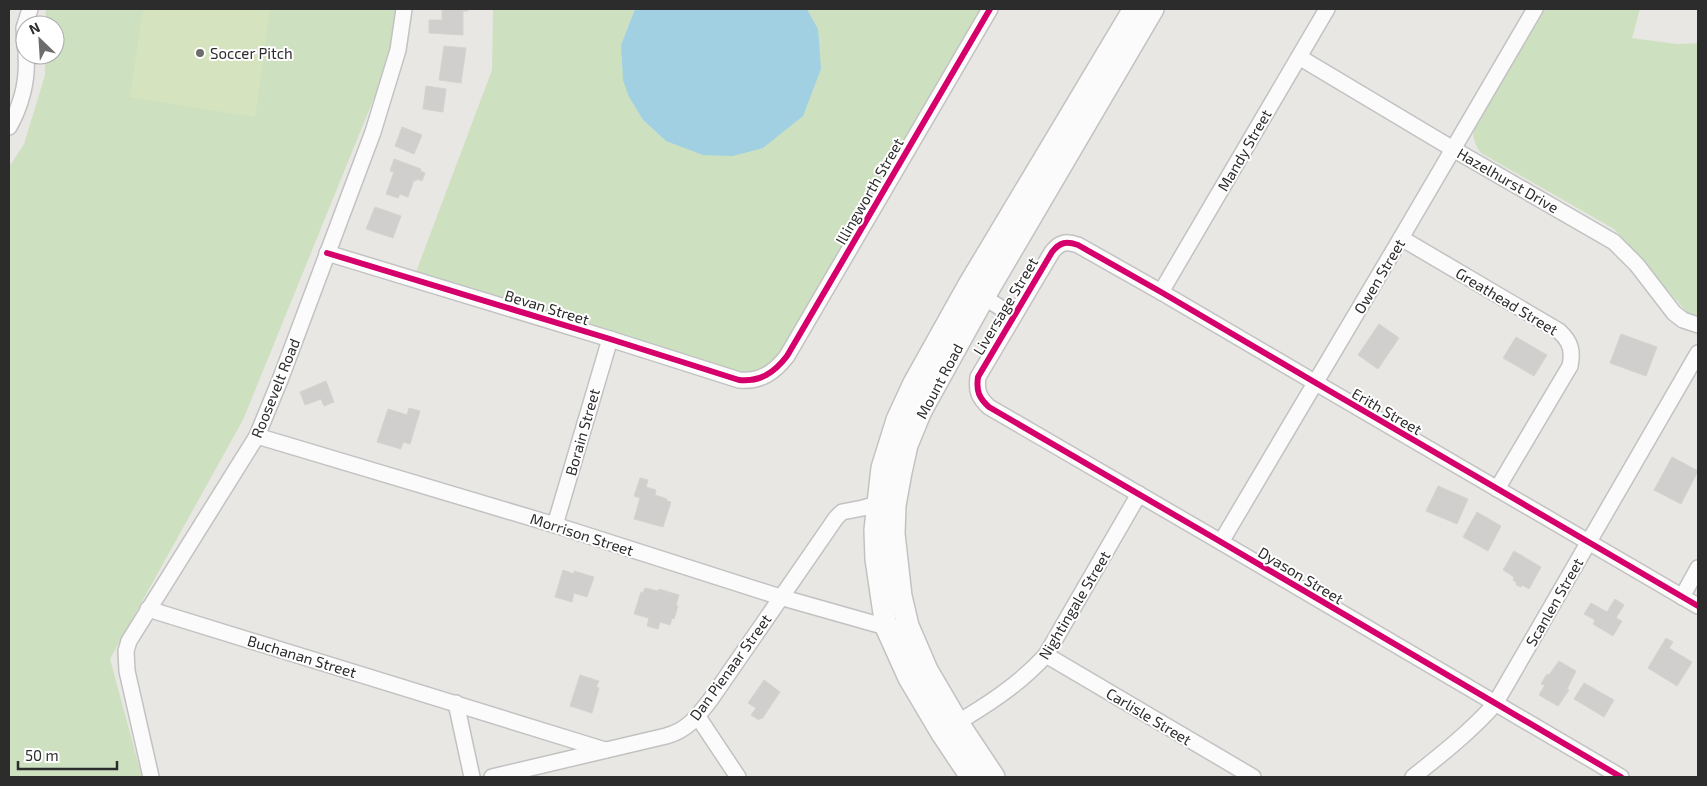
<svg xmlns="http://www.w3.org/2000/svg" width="1707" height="786" viewBox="0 0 1707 786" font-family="'Exo 2',sans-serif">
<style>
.green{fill:#cde1c1}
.pitch{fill:#d5e4bf}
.water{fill:#a0d0e2}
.building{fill:#d1cfcd;stroke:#d4d3d0}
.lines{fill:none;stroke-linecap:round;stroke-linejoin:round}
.street-casing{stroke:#c2c2c2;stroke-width:18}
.secondary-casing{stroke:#c2c2c2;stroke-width:24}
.street{stroke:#fcfbfb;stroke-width:15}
.secondary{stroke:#fcfbfb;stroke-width:21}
.cycleway-casing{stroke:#fff;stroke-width:9}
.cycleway{stroke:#d6006c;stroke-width:6}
.poi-dot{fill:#6e6d6c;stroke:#fff;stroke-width:2}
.labels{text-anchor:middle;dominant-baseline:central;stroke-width:4;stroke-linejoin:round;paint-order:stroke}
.poi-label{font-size:15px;fill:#2c2c2c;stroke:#fff;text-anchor:start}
.street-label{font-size:15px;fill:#2c2c2c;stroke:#fff}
</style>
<rect width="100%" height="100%" fill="#e9e7e4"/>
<g class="green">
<path d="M46,9H395L394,27L387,66L243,420L110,659L142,777H9V167L24,144L45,75V55H55V25H45Z"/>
<path d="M493,9H635L621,45L629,97L643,120L666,141L818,29L807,9H982L778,358L767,369L746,375L416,272L492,70Z"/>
<path d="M1543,9H1640L1632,38L1677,44L1698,43V320L1692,318L1614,229L1481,153C1474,144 1472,136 1474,126Z"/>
</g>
<path class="pitch" d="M143,9H270L255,117L130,97Z"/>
<path class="water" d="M635,9H807L818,29L821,69L803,116L763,148L733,156L703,155L666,141L643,120L629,97L623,80L621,45Z"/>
<g class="building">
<path d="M442,9H468V11H463V35L429,33V20H442Z"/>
<path d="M444,46L466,48L461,83L439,80Z"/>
<path d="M426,86L446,89L443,112L423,109Z"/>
<path d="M402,127L422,135L414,154L395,146Z"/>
<path d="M394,159L421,169L420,171L425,173L422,181L417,179L416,181L414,180L408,197L400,194L398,198L386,194L394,172L390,171Z"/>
<path d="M375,207L401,216L393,238L366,229Z"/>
<path d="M1379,324L1399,338L1378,369L1358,355Z"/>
<path d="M1621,334L1657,347L1646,376L1610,363Z"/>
<path d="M1516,337L1547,355L1534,376L1503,358Z"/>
<path d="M326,381L334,402L324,406L321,399L305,405L300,392Z"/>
<path d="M409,408L420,411L410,444L403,442L401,449L377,442L388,409L407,415Z"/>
<path d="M1672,457L1698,471L1681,504L1654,490Z"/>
<path d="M640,478L648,480L646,487L656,490L655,495L667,499V501L671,502L663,527L634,519L640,498L634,496Z"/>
<path d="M1438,486L1468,499L1457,524L1426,511Z"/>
<path d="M1477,512L1501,526L1488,551L1463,537Z"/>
<path d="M1514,551L1541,567L1529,589L1522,585L1521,587L1516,585L1517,583L1513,580L1514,577L1503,570Z"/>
<path d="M563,570L574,574V571L594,577L587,597L574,593L572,602L555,597Z"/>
<path d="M645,588L658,591L659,589L679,595L676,605L678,606L674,619L672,618L670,625L660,622L658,629L647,626L649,618L634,614L641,592L643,593Z"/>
<path d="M1615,599L1624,605L1616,618L1622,621L1613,636L1593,624L1595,620L1584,614L1591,603L1607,612Z"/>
<path d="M1666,638L1673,642L1669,648L1692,662L1677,686L1648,668Z"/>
<path d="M1559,661L1576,671L1567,689L1569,690L1558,706L1539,695L1545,685L1541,684L1547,674L1549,675Z"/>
<path d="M580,675L599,681L596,687L599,688L592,713L570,706Z"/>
<path d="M764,680L780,692L762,719L760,718L759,720L751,715L756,708L748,703Z"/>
<path d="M1584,683L1614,700L1604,717L1574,699Z"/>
</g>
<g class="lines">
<g class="street-casing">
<g id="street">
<path d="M25,47L24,28L30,9"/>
<path d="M1299,57L1453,149L1614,242L1637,265L1674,313L1683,320L1698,325"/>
<path d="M9,127C21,106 28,80 26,55"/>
<path d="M1401,238L1559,331C1571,342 1573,351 1570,366L1497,489"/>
<path d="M327,253L610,339L739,380C760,382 774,373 787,356L990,9"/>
<path d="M1161,292L1327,9"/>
<path d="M977,293L1014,316"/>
<path d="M257,436L555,525L780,597L886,627H894"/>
<path d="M555,525L610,339"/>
<path d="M1221,542L1401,238L1535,9"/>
<path d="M1682,597L1698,568"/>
<path d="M148,609L605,750"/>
<path d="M1046,655L1253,777"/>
<path d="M456,703L472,777"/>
<path d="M698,717L738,777"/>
<path d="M950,727C984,707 1019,685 1046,655L1139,494"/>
<path d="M151,777L127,671L126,651L129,641L257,436L280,380L373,132L398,50L404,9"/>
<path d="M492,777L666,736C688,730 698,716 711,699L836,518L842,512L863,508L877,504H887"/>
<path d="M1413,777C1442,754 1470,732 1495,704L1698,353"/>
<path d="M1621,777L1221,542L989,407C979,398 976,391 978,377L1052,252C1060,242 1066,241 1078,245L1161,292L1316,383L1698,606"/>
</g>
</g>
<g class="secondary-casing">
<g id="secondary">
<path d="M971,777L941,732L909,678L886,627L876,559L875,530L882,468L897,420L914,383L967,288L1134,9"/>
<path d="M994,777L958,723L927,670L908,626L901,596L894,534L895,505L901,472L907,445L921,411L984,297L1153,9"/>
</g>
</g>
<use href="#street" class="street"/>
<use href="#secondary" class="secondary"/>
<g class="cycleway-casing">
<g id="cycleway">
<path d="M327,253L610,339L739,380C760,382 774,373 787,356L990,9"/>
<path d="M1621,777L1221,542L989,407C979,398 976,391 978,377L1052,252C1060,242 1066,241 1078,245L1161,292L1316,383L1698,606"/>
</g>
</g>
<use href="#cycleway" class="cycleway"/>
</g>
<circle class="poi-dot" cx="200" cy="53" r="5"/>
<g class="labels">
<g class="poi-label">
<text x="210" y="53">Soccer Pitch</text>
</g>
<g class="street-label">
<text transform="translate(1244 150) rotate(-60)">Mandy Street</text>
<text transform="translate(1508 180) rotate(30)">Hazelhurst Drive</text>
<text transform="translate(869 191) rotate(-60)">Illingworth Street</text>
<text transform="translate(1379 276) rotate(-59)">Owen Street</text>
<text transform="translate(1507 301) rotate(31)">Greathead Street</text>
<text transform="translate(1005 306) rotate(-59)">Liversage Street</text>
<text transform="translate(547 307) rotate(17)">Bevan Street</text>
<text transform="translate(939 381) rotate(-62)">Mount Road</text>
<text transform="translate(275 388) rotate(-68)">Roosevelt Road</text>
<text transform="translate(1387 411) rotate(30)">Erith Street</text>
<text transform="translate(582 432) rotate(-74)">Borain Street</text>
<text transform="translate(582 534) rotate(18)">Morrison Street</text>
<text transform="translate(1301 575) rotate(31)">Dyason Street</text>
<text transform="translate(1554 602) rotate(-60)">Scanlen Street</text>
<text transform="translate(1074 605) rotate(-59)">Nightingale Street</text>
<text transform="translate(302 656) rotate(17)">Buchanan Street</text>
<text transform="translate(730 667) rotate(-54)">Dan Pienaar Street</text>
<text transform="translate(1149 716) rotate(31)">Carlisle Street</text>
</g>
</g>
<rect width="1707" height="786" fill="none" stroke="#2c2c2c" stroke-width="20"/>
<g transform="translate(40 40) rotate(335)"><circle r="24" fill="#ffffff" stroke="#ababab"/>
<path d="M0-4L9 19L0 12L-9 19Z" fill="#6e6d6c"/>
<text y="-8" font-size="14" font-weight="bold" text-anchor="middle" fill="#2c2c2c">N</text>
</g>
<path d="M18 761v8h99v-8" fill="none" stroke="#2c2c2c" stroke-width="2.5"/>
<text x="25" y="761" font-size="15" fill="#2c2c2c" stroke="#ffffff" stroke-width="4" paint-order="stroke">50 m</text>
</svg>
